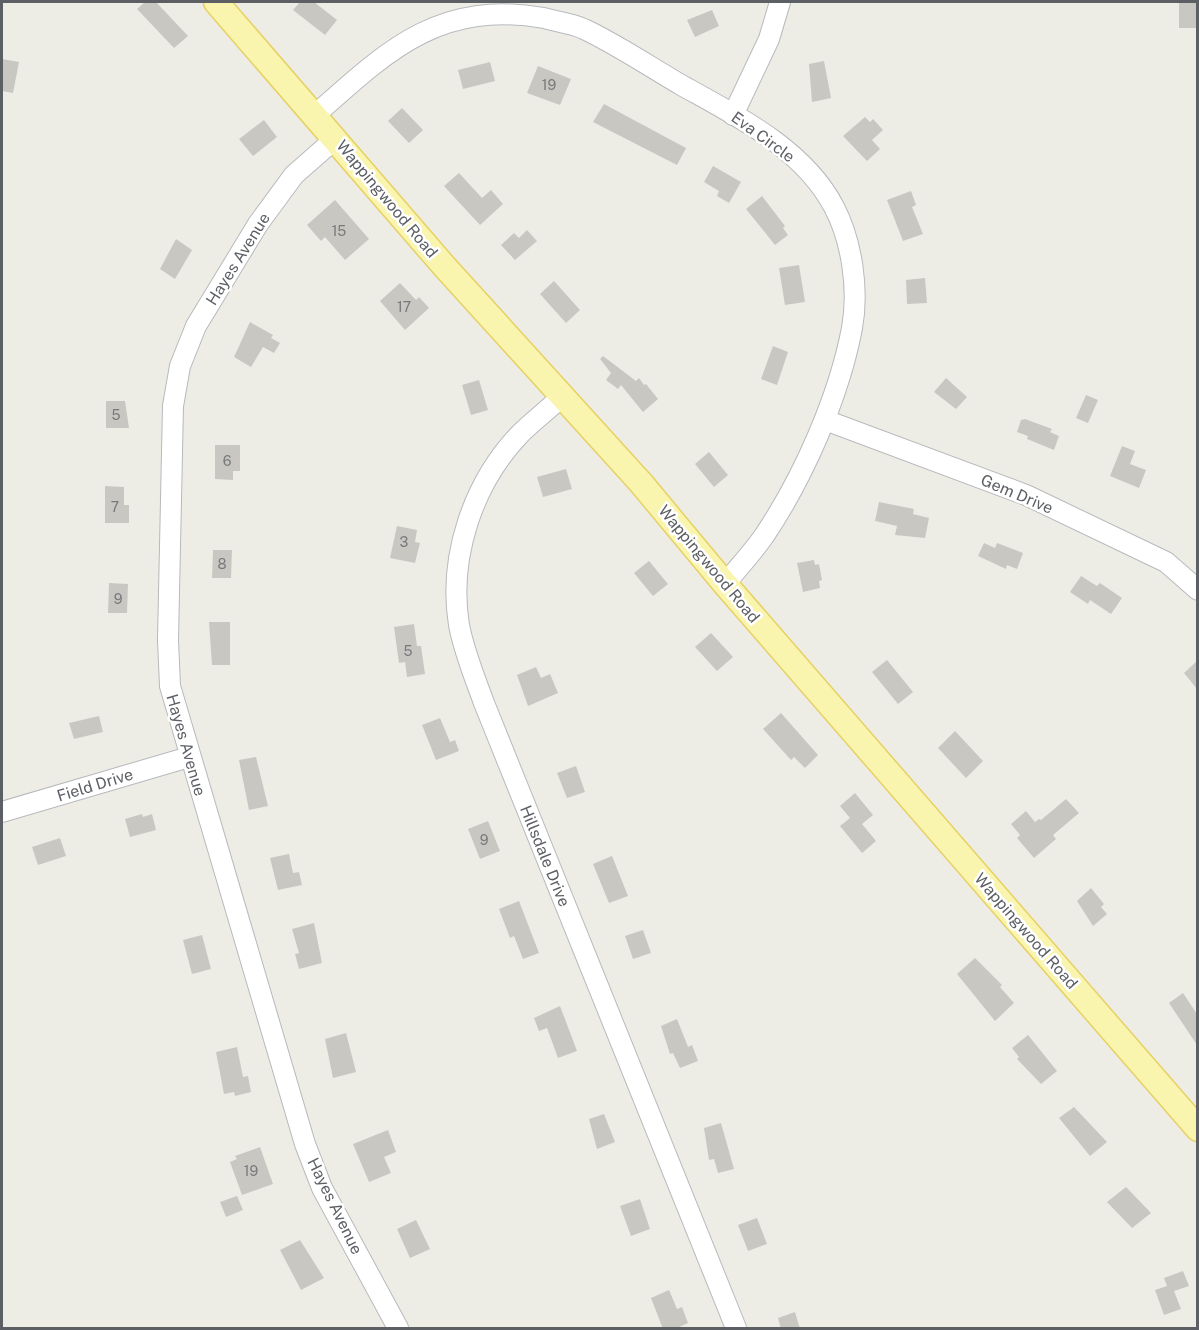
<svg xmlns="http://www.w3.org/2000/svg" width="1199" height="1330" viewBox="0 0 1199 1330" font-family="'Public Sans',sans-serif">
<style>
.building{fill:#c9c7c2}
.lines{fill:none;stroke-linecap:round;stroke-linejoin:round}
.minor-casing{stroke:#b7b9bd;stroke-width:22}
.major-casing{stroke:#e7d064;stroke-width:27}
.minor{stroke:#fff;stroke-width:20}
.major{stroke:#f9f5ae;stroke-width:24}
.labels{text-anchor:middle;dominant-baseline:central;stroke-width:5;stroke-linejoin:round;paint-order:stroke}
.number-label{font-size:14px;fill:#77797c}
.street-label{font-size:16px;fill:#5c5f64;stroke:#fff}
</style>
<rect width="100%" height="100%" fill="#eeede5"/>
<g class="building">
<path d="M145,2H156L188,36L174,48L137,9Z"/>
<path d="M300,2H314L337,20L325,35L293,10Z"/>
<path d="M1179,2H1197L1196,28H1179Z"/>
<path d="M712,10L719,26L695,37L687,20Z"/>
<path d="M2,59L19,62L13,93L2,91Z"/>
<path d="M824,61L831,98L812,102L809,64Z"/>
<path d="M490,62L495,81L463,89L458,70Z"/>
<path d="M538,66L571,79L560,105L527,93Z"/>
<path d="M604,104L686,148L677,165L593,122Z"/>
<path d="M402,108L423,130L409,143L388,121Z"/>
<path d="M865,117L870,122L873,119L883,130L872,140L880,149L867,161L843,136Z"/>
<path d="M264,120L277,137L253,156L239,139Z"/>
<path d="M713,166L741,182L729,203L717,196L719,191L704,182Z"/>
<path d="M459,173L482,198L491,190L503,204L480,225L444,186Z"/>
<path d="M911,191L916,205L912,207L923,234L903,241L887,200Z"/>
<path d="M762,196L785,226L783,228L788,235L775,245L746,209Z"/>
<path d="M335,200L369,239L345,260L325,237L321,241L307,225Z"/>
<path d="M527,230L537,241L515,260L501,245L514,233L519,238Z"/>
<path d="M176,239L192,250L175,279L160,269Z"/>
<path d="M799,265L805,302L785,305L779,268Z"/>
<path d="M925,278L927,303L907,304L906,280Z"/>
<path d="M554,281L580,310L566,323L540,294Z"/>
<path d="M400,283L416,300L419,297L429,308L405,330L380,301Z"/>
<path d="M250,322L273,335L271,338L280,343L274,353L263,347L251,367L234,357Z"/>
<path d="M773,346L788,352L777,385L761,379Z"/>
<path d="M603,356L636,381L639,378L644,385L646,384L658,399L643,412L621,385L618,389L606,380L611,373L600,359Z"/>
<path d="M946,378L967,397L956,409L934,392Z"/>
<path d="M479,380L488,410L471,415L462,385Z"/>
<path d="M1086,395L1098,400L1088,423L1076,418Z"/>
<path d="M106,401H125L129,428H106Z"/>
<path d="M1025,419L1052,429L1050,432L1059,436L1054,450L1027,439L1028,436L1017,432L1021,420Z"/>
<path d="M215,445H240V471H233V480L215,479Z"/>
<path d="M1122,446L1135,451L1130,464L1146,470L1139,488L1110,476Z"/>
<path d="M709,452L728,475L714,487L695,464Z"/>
<path d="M566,469L572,489L543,497L537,477Z"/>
<path d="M105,486L124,487V505H129V523H105Z"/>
<path d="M879,502L914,509L913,514L929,518L925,538L895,535L897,526L875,521Z"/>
<path d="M397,526L417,530L415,542L420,543L415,563L390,558Z"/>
<path d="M984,543L995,548L997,543L1023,553L1017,569L1007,565L1006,569L978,556Z"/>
<path d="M213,550H232L231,578H212Z"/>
<path d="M814,560L815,565L819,564L822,580L819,581L820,588L803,592L797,563Z"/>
<path d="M649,561L668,584L653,596L634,573Z"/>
<path d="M1081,576L1097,586L1100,583L1122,598L1111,614L1090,600L1088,604L1070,592Z"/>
<path d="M109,583L128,584L127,613H108Z"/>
<path d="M209,622H230V665H212Z"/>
<path d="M414,624L417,646H421L425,674L407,677L405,662L399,663L394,627Z"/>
<path d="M711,633L733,657L717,671L695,647Z"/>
<path d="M887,660L913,692L898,704L872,672Z"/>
<path d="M1197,661V689L1184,673Z"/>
<path d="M536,667L541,678L550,674L558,693L528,706L517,675Z"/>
<path d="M781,713L818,755L805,768L794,757L791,760L763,729Z"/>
<path d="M99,716L103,732L74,739L69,723Z"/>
<path d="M440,718L450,742L455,740L459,751L436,760L422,725Z"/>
<path d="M955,731L983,761L966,778L938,748Z"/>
<path d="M256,757L268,806L249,810L239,760Z"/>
<path d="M576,766L585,792L567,798L557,773Z"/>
<path d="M855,793L873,815L862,824L876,841L862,853L840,826L850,818L840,806Z"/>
<path d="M1066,799L1079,813L1053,835L1056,839L1034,858L1017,838L1020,835L1011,824L1026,811L1035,822L1039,819L1041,820Z"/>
<path d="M142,814L143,817L152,814L156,830L130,837L125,819Z"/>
<path d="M488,821L500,851L480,859L468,829Z"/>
<path d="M60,838L66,856L38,865L32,847Z"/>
<path d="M289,854L293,873L299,872L302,885L278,890L270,858Z"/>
<path d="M612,856L628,896L609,903L593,864Z"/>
<path d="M1091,888L1104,904L1101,907L1107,914L1093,926L1077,901Z"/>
<path d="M519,901L539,953L523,959L514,936L510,938L499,909Z"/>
<path d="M314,923L322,963L299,969L295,954L299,953L292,929Z"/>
<path d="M643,930L651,953L633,959L625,936Z"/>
<path d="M202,935L211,969L192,974L183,940Z"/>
<path d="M975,958L1002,985L1000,987L1014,1003L995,1021L957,974Z"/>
<path d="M1183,993L1197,1014V1045L1169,1003Z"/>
<path d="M560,1006L577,1051L558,1058L547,1028L539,1031L534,1018Z"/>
<path d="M677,1019L688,1047L692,1045L698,1061L680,1068L673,1053L670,1054L661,1026Z"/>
<path d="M346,1033L356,1072L333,1078L325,1039Z"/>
<path d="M1028,1035L1057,1071L1041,1084L1017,1059L1019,1057L1012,1048Z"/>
<path d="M237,1047L243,1077L248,1076L251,1092L235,1096L234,1092L224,1094L216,1052Z"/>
<path d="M1074,1107L1107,1142L1090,1156L1059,1118Z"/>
<path d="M604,1114L615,1142L597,1149L589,1119Z"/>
<path d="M721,1123L734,1169L718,1173L714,1159L709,1160L704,1128Z"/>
<path d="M388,1130L396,1152L384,1157L391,1173L369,1182L353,1144Z"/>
<path d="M260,1147L273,1184L242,1195L230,1162L237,1159L235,1156Z"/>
<path d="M1126,1187L1151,1213L1132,1228L1107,1202Z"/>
<path d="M237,1196L243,1210L226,1217L220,1202Z"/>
<path d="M640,1199L650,1229L631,1236L620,1206Z"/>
<path d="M757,1218L767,1244L748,1251L738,1225Z"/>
<path d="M416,1220L430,1249L410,1258L397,1229Z"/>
<path d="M300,1240L324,1278L301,1290L280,1250Z"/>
<path d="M1183,1271L1189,1286L1174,1291L1181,1309L1164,1315L1155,1290L1167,1286L1164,1278Z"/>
<path d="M669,1290L677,1309L682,1307L688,1323L675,1329H663L651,1298Z"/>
<path d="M795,1312L800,1329H781L778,1318Z"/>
</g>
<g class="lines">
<g class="minor-casing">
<g id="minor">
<path d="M315,115C388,50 439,0 544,18C557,22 572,23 584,29C618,45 650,67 683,86C737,116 804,149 834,207C852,241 859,290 852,328C839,397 803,478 764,536C752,553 738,568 725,584"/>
<path d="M733,115L769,39L780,2"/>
<path d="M335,139L294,175L258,224L196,326L180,366L173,406L168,640L170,686L305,1144L322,1188L398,1328"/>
<path d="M561,397C548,410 533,421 520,434C473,483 448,557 459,625C464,652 475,678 484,703L736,1328"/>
<path d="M825,420L1026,495L1166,562L1198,590"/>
<path d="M2,812L189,757"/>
</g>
</g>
<g class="major-casing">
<path id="major" d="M216,2L444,266L641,483L725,584L1198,1129"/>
</g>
<use href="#minor" class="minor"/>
<use href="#major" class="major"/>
</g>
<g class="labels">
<g class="number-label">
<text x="549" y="85">19</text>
<text x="339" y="231">15</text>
<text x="404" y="307">17</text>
<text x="116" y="415">5</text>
<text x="227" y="461">6</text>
<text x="115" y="507">7</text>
<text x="404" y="542">3</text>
<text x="222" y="564">8</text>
<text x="118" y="599">9</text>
<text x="408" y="651">5</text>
<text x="484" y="840">9</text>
<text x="251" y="1171">19</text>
</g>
<g class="street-label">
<text transform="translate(763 137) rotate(36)">Eva Circle</text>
<text transform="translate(387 199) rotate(50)">Wappingwood Road</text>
<text transform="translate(238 259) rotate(-58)">Hayes Avenue</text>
<text transform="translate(1017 494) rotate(23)">Gem Drive</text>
<text transform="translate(709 564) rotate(50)">Wappingwood Road</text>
<text transform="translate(186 745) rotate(74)">Hayes Avenue</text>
<text transform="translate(95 785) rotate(-17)">Field Drive</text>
<text transform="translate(545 856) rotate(68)">Hillsdale Drive</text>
<text transform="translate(1026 931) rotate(49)">Wappingwood Road</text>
<text transform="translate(335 1206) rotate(64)">Hayes Avenue</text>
</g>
</g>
<rect width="1199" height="1330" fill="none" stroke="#5c5f64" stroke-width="6"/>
</svg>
